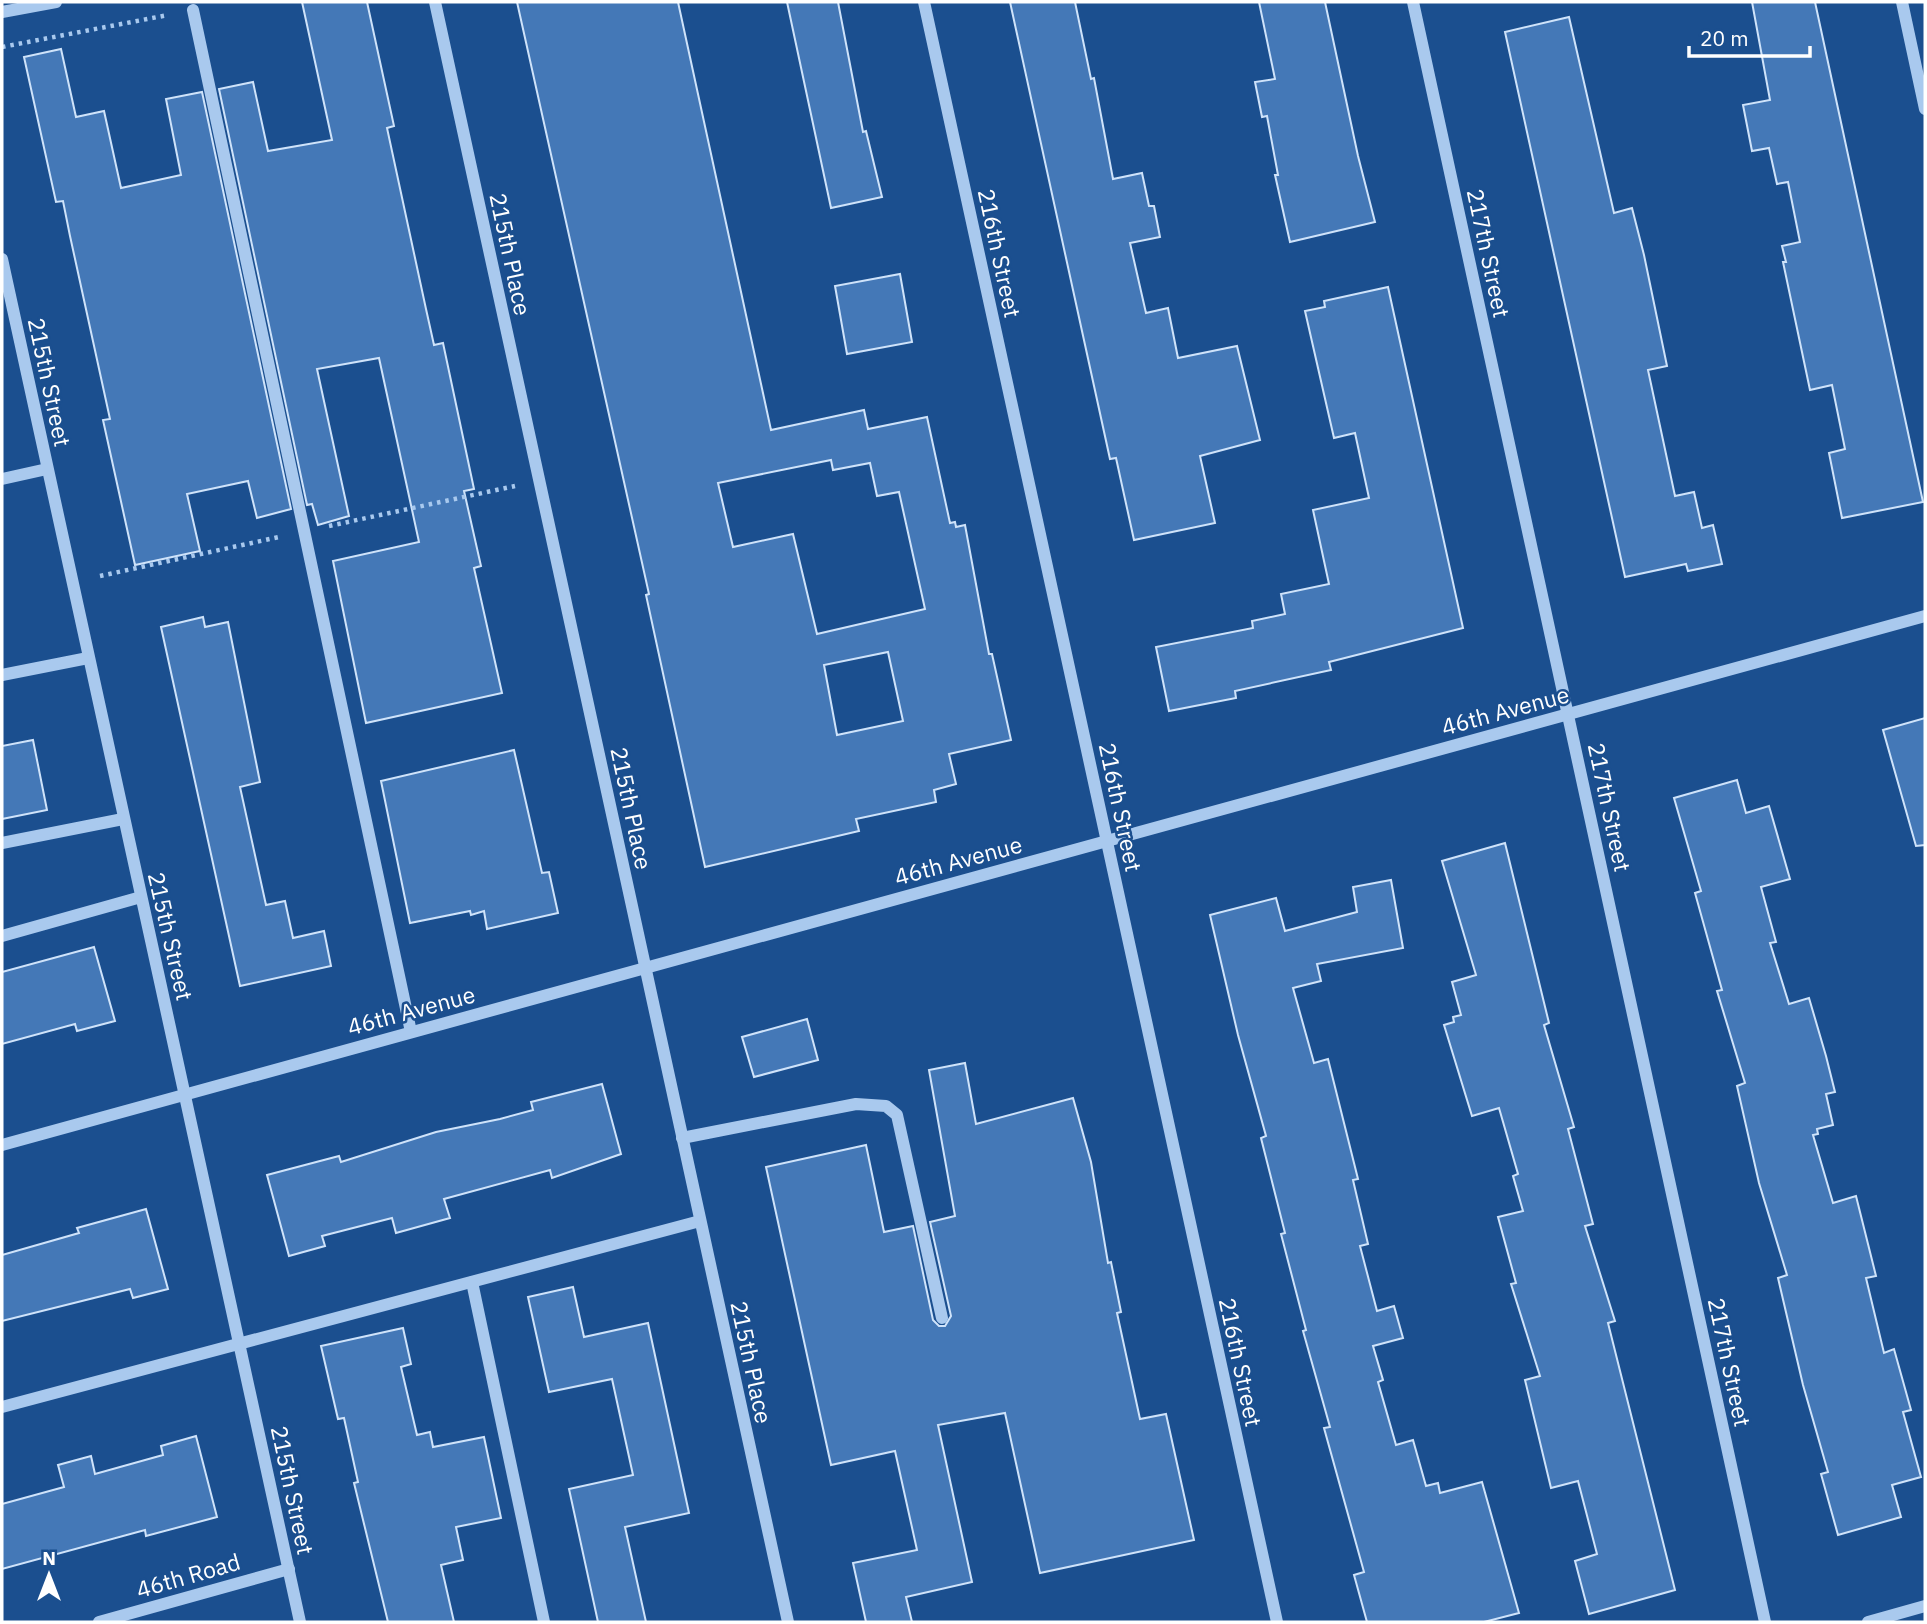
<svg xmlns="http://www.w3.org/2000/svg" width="1927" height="1624" viewBox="0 0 1927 1624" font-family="'IBM Plex Sans',sans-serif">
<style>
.building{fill:#4478b7;stroke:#cfe3fa;stroke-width:2;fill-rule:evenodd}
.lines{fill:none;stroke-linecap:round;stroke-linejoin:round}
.path{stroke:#a9c9ee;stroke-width:4.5;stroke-dasharray:3.5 5;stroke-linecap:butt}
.minor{stroke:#a9c9ee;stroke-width:12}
.labels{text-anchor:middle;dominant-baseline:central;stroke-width:5;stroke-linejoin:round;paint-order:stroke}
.street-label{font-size:23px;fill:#fff;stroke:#1b4f8f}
</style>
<rect width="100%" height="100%" fill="#1b4f8f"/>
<g class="building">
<path d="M302,2H367L394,126L387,128L426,309L434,345L443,343L474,489L464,491L481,566L474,568L502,693L366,723L333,561L419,542L379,358L317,369L349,516L318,525L312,504L307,505L219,89L253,82L268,151L332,140Z"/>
<path d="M517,2H678L771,430L864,410L868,429L927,417L950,523L955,522L956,527L965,525L989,654H992L1011,740L949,754L956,784L934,790L936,802L856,819L859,831L705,867L646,595L649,594ZM831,460L833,470L870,463L877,496L899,492L925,609L817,634L793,534L733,547L718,483ZM888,652L903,721L837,735L824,665Z"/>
<path d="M787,2H838L863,132L866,131L882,197L831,208Z"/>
<path d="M1010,2H1075L1091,79L1094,78L1113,179L1142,173L1149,206H1154L1160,237L1130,243L1146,313L1168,308L1178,358L1237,346L1260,440L1200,456L1215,523L1134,540L1116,458L1110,459Z"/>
<path d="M1259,2H1325L1358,156L1375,222L1290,242L1275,175H1278L1267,116L1262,117L1255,82L1275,79Z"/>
<path d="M1752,2H1815L1923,502L1842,518L1829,453L1845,449L1832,385L1810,390L1783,262H1786L1782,246L1800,242L1788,182L1777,184L1769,148L1752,151L1743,105L1770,100Z"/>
<path d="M1569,17L1614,213L1632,208L1644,255L1667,366L1648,370L1675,496L1694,492L1702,528L1713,525L1722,564L1688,571L1686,564L1625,577L1505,32Z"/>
<path d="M61,49L76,117L104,111L121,188L181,175L166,99L202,92L291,509L257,518L248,481L187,494L200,551L135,565L103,420L110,419L70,236L63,201L56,202L24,57Z"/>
<path d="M900,274L912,342L847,354L835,286Z"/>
<path d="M1388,287L1463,628L1329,662L1331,670L1235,691L1236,698L1169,711L1156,647L1253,628L1252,621L1285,614L1281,594L1329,584L1313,510L1369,498L1355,433L1334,438L1305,311L1325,307L1324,301Z"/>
<path d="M203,617L205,627L228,622L260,782L240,787L266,905L285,901L293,938L324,931L331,966L240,986L161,627Z"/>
<path d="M1925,718V845L1916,846L1883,730Z"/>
<path d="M33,740L47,810L2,819V746Z"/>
<path d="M514,750L542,873L549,872L558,913L487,929L484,911L471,915L470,911L410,923L381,781Z"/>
<path d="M1737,780L1746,813L1769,806L1790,879L1761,887L1776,942L1770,943L1789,1004L1809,998L1826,1056L1835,1092L1826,1094L1833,1125L1817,1129L1818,1134L1813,1135L1833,1203L1856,1196L1876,1276L1866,1278L1884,1353L1894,1349L1911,1410L1903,1412L1921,1477L1892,1485L1901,1517L1838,1535L1821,1474L1828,1472L1803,1385L1778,1278L1787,1275L1759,1183L1737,1086L1745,1083L1717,991L1722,990L1695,893L1701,891L1674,798Z"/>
<path d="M1505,843L1549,1023L1544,1025L1574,1127L1568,1129L1593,1224L1585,1226L1615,1321L1608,1323L1675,1590L1589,1614L1575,1561L1597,1554L1578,1481L1551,1488L1525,1380L1540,1376L1511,1284L1516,1283L1498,1217L1523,1211L1513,1176L1518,1174L1499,1108L1472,1116L1444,1025L1454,1022L1453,1017L1461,1015L1452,982L1476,975L1442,861Z"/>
<path d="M1391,880L1403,948L1317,964L1321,981L1293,988L1314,1063L1328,1059L1358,1179L1353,1180L1368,1244L1360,1246L1377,1311L1394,1306L1403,1338L1373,1346L1383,1380L1378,1382L1396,1445L1413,1440L1426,1486L1438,1483L1440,1493L1482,1482L1519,1613L1484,1622H1367L1354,1575L1364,1572L1324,1428L1330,1427L1303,1331L1306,1330L1281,1234L1285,1233L1261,1138L1266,1136L1238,1035L1210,915L1276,898L1285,931L1357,912L1353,887Z"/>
<path d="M94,947L115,1021L77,1031L75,1024L2,1044V972Z"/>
<path d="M807,1019L818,1060L754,1077L742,1037Z"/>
<path d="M965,1063L976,1124L1073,1098L1091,1162L1108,1263L1111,1262L1121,1312L1117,1313L1140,1419L1166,1414L1194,1540L1040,1573L1005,1413L938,1425L972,1582L906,1597L912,1622H866L853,1563L917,1550L895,1451L831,1465L766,1167L866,1145L884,1232L913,1226L933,1320L939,1326H945L951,1316L930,1222L955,1216L929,1070Z"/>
<path d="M602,1084L621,1154L552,1178L550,1170L444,1199L450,1218L396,1233L392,1218L322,1236L325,1246L289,1256L267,1175L339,1156L341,1162L436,1132L500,1119L533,1110L531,1102Z"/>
<path d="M146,1209L168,1289L133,1298L130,1289L2,1321V1255L79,1233L77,1228Z"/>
<path d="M573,1287L584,1337L648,1323L689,1513L625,1527L646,1622H598L569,1489L633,1475L612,1379L549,1392L528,1297Z"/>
<path d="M403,1328L411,1364L401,1367L417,1435L430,1432L433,1447L484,1437L501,1518L456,1527L463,1560L441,1565L454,1622H388L354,1483L358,1482L344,1418L338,1419L321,1346Z"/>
<path d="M196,1436L217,1517L146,1536L145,1530L2,1569V1504L64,1487L58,1465L91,1456L95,1474L163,1455L161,1446Z"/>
</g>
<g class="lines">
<g class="path">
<path d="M2,47L168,15"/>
<path d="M329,526L515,486"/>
<path d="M100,576L279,537"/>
</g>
<g class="minor">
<path d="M435,2L788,1622"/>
<path d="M924,2L1277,1622"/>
<path d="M1413,2L1765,1622"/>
<path d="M1902,2L1925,109"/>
<path d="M193,10L411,1032"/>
<path d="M2,12L56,2"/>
<path d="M2,259L300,1622"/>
<path d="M2,479L47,469"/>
<path d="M2,675L88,658"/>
<path d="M2,843L123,819"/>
<path d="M2,936L141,897"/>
<path d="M682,1138L856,1104L886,1106L897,1115L942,1318"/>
<path d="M2,1145L1925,616"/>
<path d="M472,1282L544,1622"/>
<path d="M2,1407L700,1221"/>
<path d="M99,1622L289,1569"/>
<path d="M1868,1622L1925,1606"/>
</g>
</g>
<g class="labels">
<g class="street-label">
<text transform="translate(1000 253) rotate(78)">216th Street</text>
<text transform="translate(1489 253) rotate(78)">217th Street</text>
<text transform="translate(511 254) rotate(78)">215th Place</text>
<text transform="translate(50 382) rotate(78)">215th Street</text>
<text transform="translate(1505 710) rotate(-15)">46th Avenue</text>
<text transform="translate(1121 807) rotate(78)">216th Street</text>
<text transform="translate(1610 807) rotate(78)">217th Street</text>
<text transform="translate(632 808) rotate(78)">215th Place</text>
<text transform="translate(958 860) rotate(-15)">46th Avenue</text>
<text transform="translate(171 936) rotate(77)">215th Street</text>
<text transform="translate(411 1010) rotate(-15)">46th Avenue</text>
<text transform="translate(752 1362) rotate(78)">215th Place</text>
<text transform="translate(1241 1362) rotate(78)">216th Street</text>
<text transform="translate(1730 1362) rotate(78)">217th Street</text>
<text transform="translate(293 1490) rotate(78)">215th Street</text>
<text transform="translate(188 1575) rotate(-16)">46th Road</text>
</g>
</g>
<rect width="1927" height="1624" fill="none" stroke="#ffffff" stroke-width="7"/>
<g transform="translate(49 1575)" stroke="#1b4f8f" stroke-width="5" paint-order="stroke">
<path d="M0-5L12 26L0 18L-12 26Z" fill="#ffffff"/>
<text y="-10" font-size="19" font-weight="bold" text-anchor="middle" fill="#ffffff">N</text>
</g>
<path d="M1689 46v10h121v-10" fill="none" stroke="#ffffff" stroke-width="3.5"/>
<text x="1700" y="46" font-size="21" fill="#ffffff" stroke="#1b4f8f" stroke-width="5" paint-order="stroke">20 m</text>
</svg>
